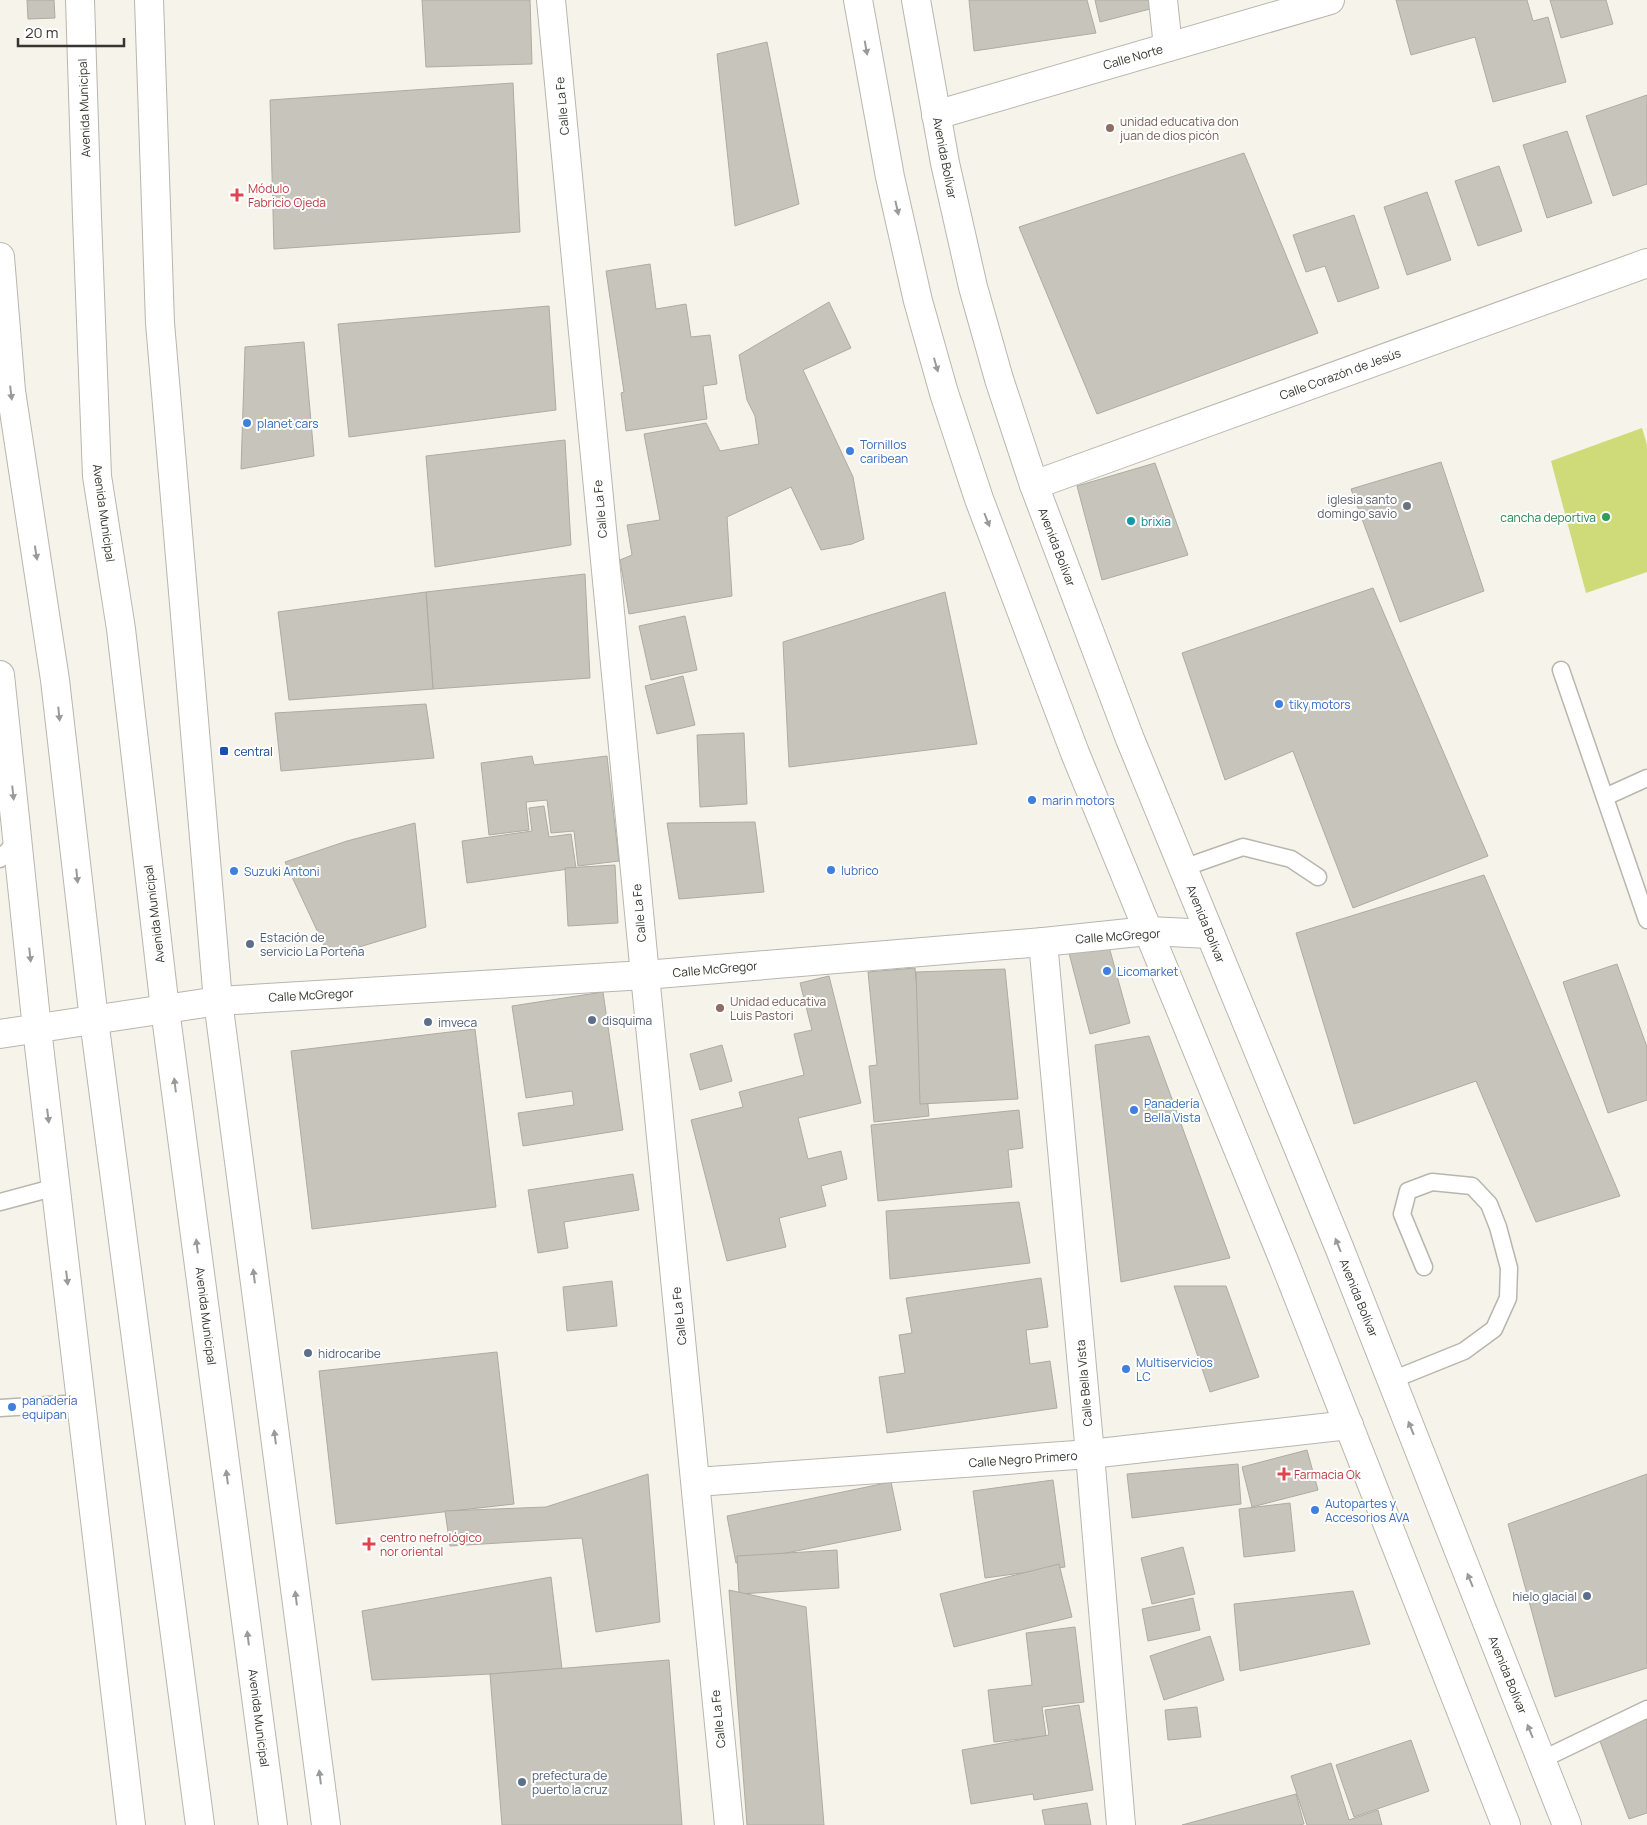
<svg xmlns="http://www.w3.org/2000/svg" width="1647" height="1825" viewBox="0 0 1647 1825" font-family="Manrope,sans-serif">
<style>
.green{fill:#cedb78}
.building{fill:#c7c5bb;stroke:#adaba2}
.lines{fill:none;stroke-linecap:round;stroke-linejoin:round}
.service-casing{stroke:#b8b6ad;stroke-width:19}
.minor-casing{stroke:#b8b6ad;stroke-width:30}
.tertiary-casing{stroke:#b8b6ad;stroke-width:30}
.trunk-casing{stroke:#b8b6ad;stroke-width:30}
.service{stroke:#fff;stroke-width:16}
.minor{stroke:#fff;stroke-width:28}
.tertiary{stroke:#fff;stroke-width:28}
.trunk{stroke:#fff;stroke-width:28}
.oneway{fill:#9a9a98}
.education-dot{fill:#8d6e63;stroke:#fff;stroke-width:2}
.health-dot{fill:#e0444e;stroke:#fff;stroke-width:2}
.shop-dot{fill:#3f7fe0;stroke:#fff;stroke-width:2}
.worship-dot{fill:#6b7280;stroke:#fff;stroke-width:2}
.leisure-dot{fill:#2e9e5b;stroke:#fff;stroke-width:2}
.culture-dot{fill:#0f9aa8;stroke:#fff;stroke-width:2}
.transit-dot{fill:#1a4fb4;stroke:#fff;stroke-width:2}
.service-dot{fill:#5c6f8a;stroke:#fff;stroke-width:2}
.labels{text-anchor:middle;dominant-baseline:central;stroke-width:4;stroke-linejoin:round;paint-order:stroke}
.street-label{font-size:12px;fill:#363532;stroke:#fff}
.education-label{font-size:12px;fill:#785e54;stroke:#fff;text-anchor:start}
.health-label{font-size:12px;fill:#be3a42;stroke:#fff;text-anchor:start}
.shop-label{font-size:12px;fill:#366cbe;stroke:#fff;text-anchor:start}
.worship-label{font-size:12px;fill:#5b616d;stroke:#fff;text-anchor:end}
.leisure-label{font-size:12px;fill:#27864d;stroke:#fff;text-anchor:end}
.culture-label{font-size:12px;fill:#0d838f;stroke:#fff;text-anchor:start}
.transit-label{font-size:12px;fill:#164399;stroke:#fff;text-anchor:start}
.service-label{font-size:12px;fill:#4e5e75;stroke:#fff;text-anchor:start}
</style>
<rect width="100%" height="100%" fill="#f6f3ea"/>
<path class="green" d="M1642,428L1647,445V572L1586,593L1551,461Z"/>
<g class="building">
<path d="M27,0H54L55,18L28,19Z"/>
<path d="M422,0H530L532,64L426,67Z"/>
<path d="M969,0H1087L1096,33L974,51Z"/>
<path d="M1095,0H1148L1150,9L1100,22Z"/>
<path d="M1396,0H1527L1533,21L1548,17L1566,82L1493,102L1475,37L1411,55Z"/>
<path d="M1550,0H1606L1613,24L1561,38Z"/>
<path d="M767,42L799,204L735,226L717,54Z"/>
<path d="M513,83L520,232L274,249L270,100Z"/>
<path d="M1647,95V184L1613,196L1586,116Z"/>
<path d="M1567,131L1592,203L1547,218L1523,145Z"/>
<path d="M1244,153L1318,333L1097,414L1019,227Z"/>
<path d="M1499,166L1522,231L1478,246L1455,181Z"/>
<path d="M1427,192L1451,260L1407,275L1384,207Z"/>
<path d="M1354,215L1379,288L1338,302L1325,266L1306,272L1293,235Z"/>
<path d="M650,264L656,309L686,304L691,337L710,335L717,384L703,386L707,419L626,431L621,393L624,392L606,271Z"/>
<path d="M829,302L851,348L803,370L853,477L864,539L852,544L821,550L791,487L727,517L732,596L629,614L620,560L632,555L627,525L660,520L644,434L706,423L720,451L759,444L755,416L747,400L739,355Z"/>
<path d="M549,306L556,410L349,437L338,324Z"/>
<path d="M304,342L314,456L241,469L245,347Z"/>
<path d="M565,440L571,545L435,567L426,456Z"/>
<path d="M1441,462L1484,591L1400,622L1351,489Z"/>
<path d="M1155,463L1188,555L1102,580L1077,486Z"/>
<path d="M585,574L590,678L433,689L426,592Z"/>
<path d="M1373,588L1488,856L1353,908L1293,751L1225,780L1182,653Z"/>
<path d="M426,592L433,689L289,700L278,612Z"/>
<path d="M945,592L977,744L789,767L783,642Z"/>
<path d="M685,616L697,670L651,680L639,626Z"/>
<path d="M683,676L695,725L657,734L645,686Z"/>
<path d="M426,704L434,758L281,771L275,713Z"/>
<path d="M744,733L747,804L700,807L697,735Z"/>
<path d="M532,756L534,765L607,756L619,861L578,866L574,831L551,833L547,800L526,802L529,830L489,835L481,763Z"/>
<path d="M544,806L549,837L571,834L576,868L467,883L462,841L532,831L529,808Z"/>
<path d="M755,822L764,892L679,899L667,823Z"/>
<path d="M415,823L426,927L329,956L285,862L347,841Z"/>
<path d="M615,865L618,923L568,926L565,868Z"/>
<path d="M1484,875L1620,1196L1536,1222L1476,1081L1354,1124L1296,933Z"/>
<path d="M1108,943L1130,1023L1090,1034L1069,953Z"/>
<path d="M1617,964L1647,1047V1100L1608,1113L1563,982Z"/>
<path d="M915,968L929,1116L874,1122L869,1066L877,1065L868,972Z"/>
<path d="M1005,969L1018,1099L920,1104L916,972Z"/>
<path d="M829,976L861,1103L798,1118L808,1159L841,1151L847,1179L821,1186L826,1206L779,1218L786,1247L727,1261L691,1120L743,1107L739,1092L804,1075L794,1034L812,1030L800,983Z"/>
<path d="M603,992L623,1130L523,1146L518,1113L574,1105L572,1091L526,1098L512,1006Z"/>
<path d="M475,1029L496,1207L312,1229L291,1051Z"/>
<path d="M1149,1036L1230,1258L1121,1282L1095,1045Z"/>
<path d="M722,1045L732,1081L700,1090L690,1054Z"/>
<path d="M1019,1110L1023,1148L1008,1150L1012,1187L878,1201L871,1125Z"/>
<path d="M633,1174L639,1210L564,1222L568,1248L538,1253L528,1190Z"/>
<path d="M1019,1202L1030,1263L890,1279L886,1211Z"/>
<path d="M1041,1278L1048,1327L1026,1330L1030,1364L1050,1361L1057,1408L887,1433L879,1377L905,1373L899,1335L912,1333L906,1298Z"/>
<path d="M612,1281L617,1326L567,1331L563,1287Z"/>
<path d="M1174,1286H1226L1259,1377L1210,1392Z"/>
<path d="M497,1352L514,1504L336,1524L319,1371Z"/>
<path d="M1307,1450L1318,1490L1252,1507L1242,1467Z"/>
<path d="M1238,1464L1241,1504L1132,1518L1127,1474Z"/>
<path d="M648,1474L660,1622L596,1632L582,1538L450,1546L445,1511L546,1507Z"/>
<path d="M1647,1474V1668L1555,1697L1508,1524Z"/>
<path d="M1053,1480L1065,1567L985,1578L973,1491Z"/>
<path d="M891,1482L901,1530L736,1563L727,1516Z"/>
<path d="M1290,1503L1295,1551L1244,1557L1239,1509Z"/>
<path d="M1183,1547L1195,1594L1152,1604L1141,1558Z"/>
<path d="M837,1550L839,1588L739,1594L737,1556Z"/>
<path d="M1059,1564L1072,1617L954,1647L940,1594Z"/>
<path d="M551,1577L562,1669L490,1674L372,1680L362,1611Z"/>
<path d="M729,1590L806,1607L824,1825H747Z"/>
<path d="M1353,1591L1370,1644L1240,1671L1234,1604Z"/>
<path d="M1193,1598L1200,1630L1148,1641L1142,1609Z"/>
<path d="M1075,1627L1084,1702L1042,1707L1046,1736L994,1742L988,1690L1032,1685L1026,1633Z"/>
<path d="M1210,1636L1224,1680L1164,1700L1150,1656Z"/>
<path d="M669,1660L682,1825H502L490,1674Z"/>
<path d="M1079,1705L1093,1790L1034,1800L1033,1794L971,1804L962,1750L1049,1735L1045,1710Z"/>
<path d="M1197,1707L1201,1737L1168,1740L1165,1710Z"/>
<path d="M1647,1719V1813L1629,1819L1598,1736Z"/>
<path d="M1411,1740L1429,1791L1354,1817L1336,1765Z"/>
<path d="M1331,1763L1349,1820L1378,1810L1382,1825H1307L1291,1776Z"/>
<path d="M1296,1794L1304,1824L1299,1825H1182Z"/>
<path d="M1087,1803L1091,1825H1045L1042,1810Z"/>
</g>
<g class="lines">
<g class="service-casing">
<g id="service">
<path d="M1561,670L1647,920"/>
<path d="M1605,797L1647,778"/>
<path d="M0,859L18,840"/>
<path d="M1183,868L1243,847L1291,859L1318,877"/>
<path d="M0,1202L56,1187"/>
<path d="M1392,1380L1464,1351L1494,1329L1508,1298L1509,1268L1498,1227L1489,1204L1472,1186L1432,1182L1408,1191L1402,1214L1424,1267"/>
<path d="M0,1408L81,1403"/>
<path d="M1541,1760L1647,1709"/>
</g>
</g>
<g class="minor-casing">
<g id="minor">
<path d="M149,0L160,323L218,1001L326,1825"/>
<path d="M551,0L645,975L729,1825"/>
<path d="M1163,0L1168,47"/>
<path d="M936,115L1330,0"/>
<path d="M1034,485L1647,263"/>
<path d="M0,675L37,1029L131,1825"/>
<path d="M1043,942L1090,1454L1121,1825"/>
<path d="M0,1034L218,1001L645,975L1043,942L1148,931L1210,934"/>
<path d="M696,1482L1090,1454L1349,1425"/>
</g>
</g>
<g class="tertiary-casing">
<g id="tertiary">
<path d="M858,0L890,177L918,301L944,393L979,499L1075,753L1284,1261L1506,1825"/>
<path d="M916,0L945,163L973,287L999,379L1034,485L1130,739L1339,1247L1567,1825"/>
</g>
</g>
<g class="trunk-casing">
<g id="trunk">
<path d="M80,0L87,217L97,476L121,629L165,1009L273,1825"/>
<path d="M0,257L11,391L55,680L94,1020L200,1825"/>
</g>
</g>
<use href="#service" class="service"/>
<use href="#minor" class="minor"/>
<use href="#tertiary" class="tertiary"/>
<use href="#trunk" class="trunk"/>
</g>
<defs><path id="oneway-solid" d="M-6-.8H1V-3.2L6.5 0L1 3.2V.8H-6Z" transform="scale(1.25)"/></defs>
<g class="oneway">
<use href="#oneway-solid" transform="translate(866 48) rotate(80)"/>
<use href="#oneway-solid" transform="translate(897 208) rotate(77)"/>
<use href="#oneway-solid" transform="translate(936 365) rotate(74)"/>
<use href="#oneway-solid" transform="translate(11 393) rotate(83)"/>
<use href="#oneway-solid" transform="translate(987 520) rotate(69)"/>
<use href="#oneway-solid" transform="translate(36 553) rotate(81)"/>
<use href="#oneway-solid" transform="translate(59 714) rotate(84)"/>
<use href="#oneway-solid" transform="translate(13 793) rotate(84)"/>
<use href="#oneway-solid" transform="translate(77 876) rotate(84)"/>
<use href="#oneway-solid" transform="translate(30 955) rotate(84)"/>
<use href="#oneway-solid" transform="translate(175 1085) rotate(-97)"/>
<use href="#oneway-solid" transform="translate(48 1116) rotate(83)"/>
<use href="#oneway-solid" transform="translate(1338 1245) rotate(-112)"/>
<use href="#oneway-solid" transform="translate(197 1246) rotate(-97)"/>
<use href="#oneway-solid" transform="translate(254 1276) rotate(-97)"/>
<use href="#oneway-solid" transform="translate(67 1278) rotate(83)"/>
<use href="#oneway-solid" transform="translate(1411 1428) rotate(-112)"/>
<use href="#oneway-solid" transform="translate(275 1437) rotate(-97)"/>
<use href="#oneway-solid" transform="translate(227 1477) rotate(-97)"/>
<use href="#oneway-solid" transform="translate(1470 1580) rotate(-112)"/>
<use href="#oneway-solid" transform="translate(296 1598) rotate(-97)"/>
<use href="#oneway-solid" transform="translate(248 1638) rotate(-97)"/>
<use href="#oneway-solid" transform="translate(1530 1731) rotate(-112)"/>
<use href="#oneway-solid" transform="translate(320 1777) rotate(-97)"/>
</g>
<g class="education-dot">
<circle cx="1110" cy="128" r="5"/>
<circle cx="720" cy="1008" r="5"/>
</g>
<g class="health-dot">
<path d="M234.5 187.5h5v5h5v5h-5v5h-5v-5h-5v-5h5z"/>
<path d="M1281.5 1466.5h5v5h5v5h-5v5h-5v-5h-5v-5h5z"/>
<path d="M366.5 1536.5h5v5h5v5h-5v5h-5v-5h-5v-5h5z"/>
</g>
<g class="shop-dot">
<circle cx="247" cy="423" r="5"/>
<circle cx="850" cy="451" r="5"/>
<circle cx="1279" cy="704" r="5"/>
<circle cx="1032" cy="800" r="5"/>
<circle cx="831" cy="870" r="5"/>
<circle cx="234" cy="871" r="5"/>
<circle cx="1107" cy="971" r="5"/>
<circle cx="1134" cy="1110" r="5"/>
<circle cx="1126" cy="1369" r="5"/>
<circle cx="12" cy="1407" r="5"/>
<circle cx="1315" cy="1510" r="5"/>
</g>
<circle class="worship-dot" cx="1407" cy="506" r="5"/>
<circle class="leisure-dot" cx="1606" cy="517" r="5"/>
<circle class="culture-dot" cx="1131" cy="521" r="5"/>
<rect class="transit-dot" x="219" y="746" width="10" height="10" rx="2.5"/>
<g class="service-dot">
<circle cx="250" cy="944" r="5"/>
<circle cx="592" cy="1020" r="5"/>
<circle cx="428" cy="1022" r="5"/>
<circle cx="308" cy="1353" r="5"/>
<circle cx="1587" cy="1596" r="5"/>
<circle cx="522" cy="1782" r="5"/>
</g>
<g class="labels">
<g class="street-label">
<text transform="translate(1133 57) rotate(-16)">Calle Norte</text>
<text transform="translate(562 106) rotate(-95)">Calle La Fe</text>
<text transform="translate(84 108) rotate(-92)">Avenida Municipal</text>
<text transform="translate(945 158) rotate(79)">Avenida Bolívar</text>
<text transform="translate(1340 374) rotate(-20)">Calle Corazón de Jesús</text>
<text transform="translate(600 509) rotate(-95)">Calle La Fe</text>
<text transform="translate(104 513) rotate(82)">Avenida Municipal</text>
<text transform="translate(1057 547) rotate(69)">Avenida Bolívar</text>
<text transform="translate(639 913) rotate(-95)">Calle La Fe</text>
<text transform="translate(154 914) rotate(-97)">Avenida Municipal</text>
<text transform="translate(1206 924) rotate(68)">Avenida Bolívar</text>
<text transform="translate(1118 936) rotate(-4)">Calle McGregor</text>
<text transform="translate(715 969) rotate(-5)">Calle McGregor</text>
<text transform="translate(311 995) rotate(-3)">Calle McGregor</text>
<text transform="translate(1359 1298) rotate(68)">Avenida Bolívar</text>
<text transform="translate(206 1316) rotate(83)">Avenida Municipal</text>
<text transform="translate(679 1316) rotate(-96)">Calle La Fe</text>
<text transform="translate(1084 1383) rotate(-95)">Calle Bella Vista</text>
<text transform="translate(1023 1459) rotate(-4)">Calle Negro Primero</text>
<text transform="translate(1508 1675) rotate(68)">Avenida Bolívar</text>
<text transform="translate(259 1718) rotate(83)">Avenida Municipal</text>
<text transform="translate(718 1719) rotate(-96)">Calle La Fe</text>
</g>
<g class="education-label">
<text x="1120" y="121">unidad educativa don<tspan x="1120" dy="14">juan de dios picón</tspan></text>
<text x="730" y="1001">Unidad educativa<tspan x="730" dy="14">Luis Pastori</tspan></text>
</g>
<g class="health-label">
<text x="248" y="188">Módulo<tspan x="248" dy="14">Fabricio Ojeda</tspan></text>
<text x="1294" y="1474">Farmacia Ok</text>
<text x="380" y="1537">centro nefrológico<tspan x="380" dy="14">nor oriental</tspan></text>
</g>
<g class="shop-label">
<text x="257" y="423">planet cars</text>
<text x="860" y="444">Tornillos<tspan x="860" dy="14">caribean</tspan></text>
<text x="1289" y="704">tiky motors</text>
<text x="1042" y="800">marin motors</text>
<text x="841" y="870">lubrico</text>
<text x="244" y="871">Suzuki Antoni</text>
<text x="1117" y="971">Licomarket</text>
<text x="1144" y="1103">Panadería<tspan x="1144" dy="14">Bella Vista</tspan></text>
<text x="1136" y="1362">Multiservicios<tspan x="1136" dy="14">LC</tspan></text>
<text x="22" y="1400">panadería<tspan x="22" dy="14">equipan</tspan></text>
<text x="1325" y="1503">Autopartes y<tspan x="1325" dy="14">Accesorios AVA</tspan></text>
</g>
<g class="worship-label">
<text x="1397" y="499">iglesia santo<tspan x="1397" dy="14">domingo savio</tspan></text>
</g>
<g class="leisure-label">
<text x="1596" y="517">cancha deportiva</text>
</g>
<g class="culture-label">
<text x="1141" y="521">brixia</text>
</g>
<g class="transit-label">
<text x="234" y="751">central</text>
</g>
<g class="service-label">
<text x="260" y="937">Estación de<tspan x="260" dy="14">servicio La Porteña</tspan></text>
<text x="602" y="1020">disquima</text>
<text x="438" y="1022">imveca</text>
<text x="318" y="1353">hidrocaribe</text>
<text x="1577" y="1596" text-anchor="end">hielo glacial</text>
<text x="532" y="1775">prefectura de<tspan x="532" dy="14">puerto la cruz</tspan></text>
</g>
</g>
<path d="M18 38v8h106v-8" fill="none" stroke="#363532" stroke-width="2.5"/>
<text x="25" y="38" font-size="15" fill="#363532" stroke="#ffffff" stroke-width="4" paint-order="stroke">20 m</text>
</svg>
